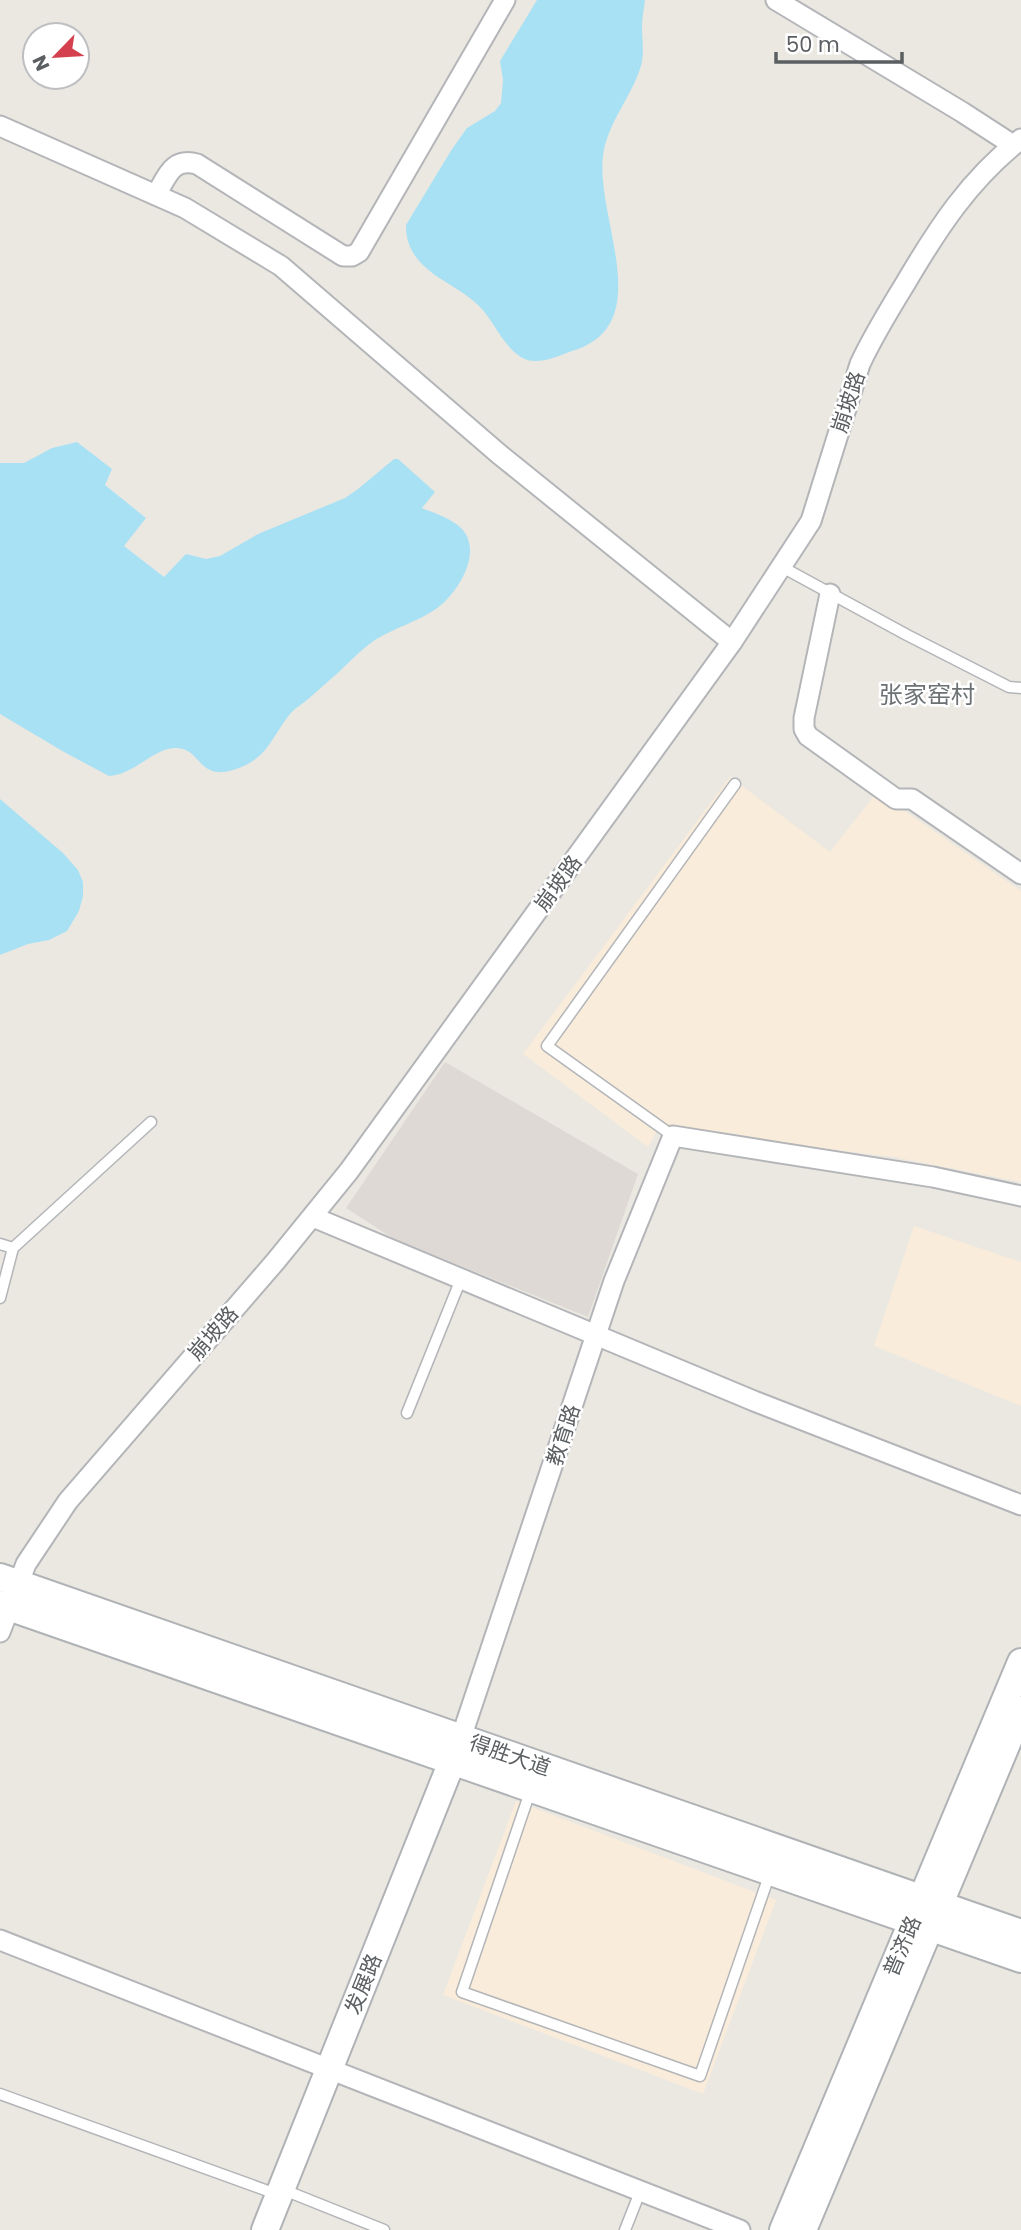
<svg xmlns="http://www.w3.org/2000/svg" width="1021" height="2230" viewBox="0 0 1021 2230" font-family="Poppins,'Noto Sans SC',sans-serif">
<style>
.commercial{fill:#f9ecda}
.education{fill:#ded9d4}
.water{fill:#a9e1f4}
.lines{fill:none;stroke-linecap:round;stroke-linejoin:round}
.lane-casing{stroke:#b3b5b8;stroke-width:13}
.street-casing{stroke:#b3b5b8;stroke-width:23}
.secondary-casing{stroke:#afb3b6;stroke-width:30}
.lane{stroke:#fff;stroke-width:10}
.street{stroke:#fff;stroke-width:19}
.secondary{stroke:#fff;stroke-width:26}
.labels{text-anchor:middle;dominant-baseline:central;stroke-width:5;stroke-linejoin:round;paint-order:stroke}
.street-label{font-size:21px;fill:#5b5f61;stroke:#fff}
.quarter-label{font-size:24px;fill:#6c7173;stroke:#fff}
</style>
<rect width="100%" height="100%" fill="#ebe8e2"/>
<g class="commercial">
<path d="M730,777L830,852L877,792L1021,891V1182L894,1157L681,1131L662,1122L648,1147L523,1054Z"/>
<path d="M914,1226L1021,1262V1406L874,1346Z"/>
<path d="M516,1801L776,1900L703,2094L443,1995Z"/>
</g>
<path class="education" d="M445,1062L638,1174L588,1317L394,1239L346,1208Z"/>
<g class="water">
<path d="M537,0H645C644,9 642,18 642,26C642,41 645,55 640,69C630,99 607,124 603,156C595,218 659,325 572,351C561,355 548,361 536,361C510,362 496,324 481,308C456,281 405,272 406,225L452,149L467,128L495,111L501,103L503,80L500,61Z"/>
<path d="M77,442L112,469L105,485L146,518L124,546L164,577L186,554L206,559L220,556L258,534L345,498L358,489L394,459H398L435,492L422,508C434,513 450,518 460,527C485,550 458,594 436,609C417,622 394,628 375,640C362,649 350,661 339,672C328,681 318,691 307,700C301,705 295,708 290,714C275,732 269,754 246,765C196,788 204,748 176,748C155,747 134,775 109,776L64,752L0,714V463H24L52,448Z"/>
<path d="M0,799L63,853L78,870L83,882V896L79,911L67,931L49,940L28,944L0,955Z"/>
</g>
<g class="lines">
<g class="lane-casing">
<g id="lane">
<path d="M782,567L907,635L1009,687L1021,688"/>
<path d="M673,1136L547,1046L735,784"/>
<path d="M0,1244L13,1248"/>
<path d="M0,1298L13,1248L151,1122"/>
<path d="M407,1413L461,1279"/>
<path d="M531,1789L462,1992L700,2076L770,1873"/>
<path d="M0,2094L279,2195"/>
<path d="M284,2190L384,2230"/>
<path d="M625,2230L640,2192"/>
</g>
</g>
<g class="street-casing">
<g id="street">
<path d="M776,0L962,112L1013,145"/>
<path d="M0,126L185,208L281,266L499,454L732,642"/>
<path d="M156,195C167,177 172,157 197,164L343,256H352L359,252L505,0"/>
<path d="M830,594L804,718V729L808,736L896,799H912L1021,874"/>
<path d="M313,1217L754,1401L1021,1505"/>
<path d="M0,1632L26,1564L68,1501L275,1262L349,1171L732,642L811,521L860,364C873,336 889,310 905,284C938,228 969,180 1021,139"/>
<path d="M461,1738L614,1281L673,1136L933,1177L1021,1196"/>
<path d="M0,1940L740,2230"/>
</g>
</g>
<g class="secondary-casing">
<g id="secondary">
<path d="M0,1577L1021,1933"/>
<path d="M0,1604L1021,1959"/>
<path d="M265,2230L459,1744"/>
<path d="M783,2230L1021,1662"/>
<path d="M803,2230L1021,1710"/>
</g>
</g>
<use href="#lane" class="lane"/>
<use href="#street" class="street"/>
<use href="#secondary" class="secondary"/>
</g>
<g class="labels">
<g class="street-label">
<text transform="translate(848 402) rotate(-72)">崩坡路</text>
<text transform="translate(558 883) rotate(-54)">崩坡路</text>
<text transform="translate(213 1333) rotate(-49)">崩坡路</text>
<text transform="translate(563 1435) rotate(-72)">教育路</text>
<text transform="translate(510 1755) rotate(19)">得胜大道</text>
<text transform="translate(902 1946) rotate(-67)">普济路</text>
<text transform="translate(363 1984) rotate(-68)">发展路</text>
</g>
<g class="quarter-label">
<text x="927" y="694">张家窑村</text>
</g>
</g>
<g transform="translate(56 56) rotate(245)"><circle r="33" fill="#ffffff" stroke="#bdbfc0" stroke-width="2"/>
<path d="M0-5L12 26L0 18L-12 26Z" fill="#d4404e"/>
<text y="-10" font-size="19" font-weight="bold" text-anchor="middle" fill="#5b5f61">N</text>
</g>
<path d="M776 52v10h126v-10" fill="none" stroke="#5b5f61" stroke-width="3.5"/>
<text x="786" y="52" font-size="21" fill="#5b5f61" stroke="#ffffff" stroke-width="5" paint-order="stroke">50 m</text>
</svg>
